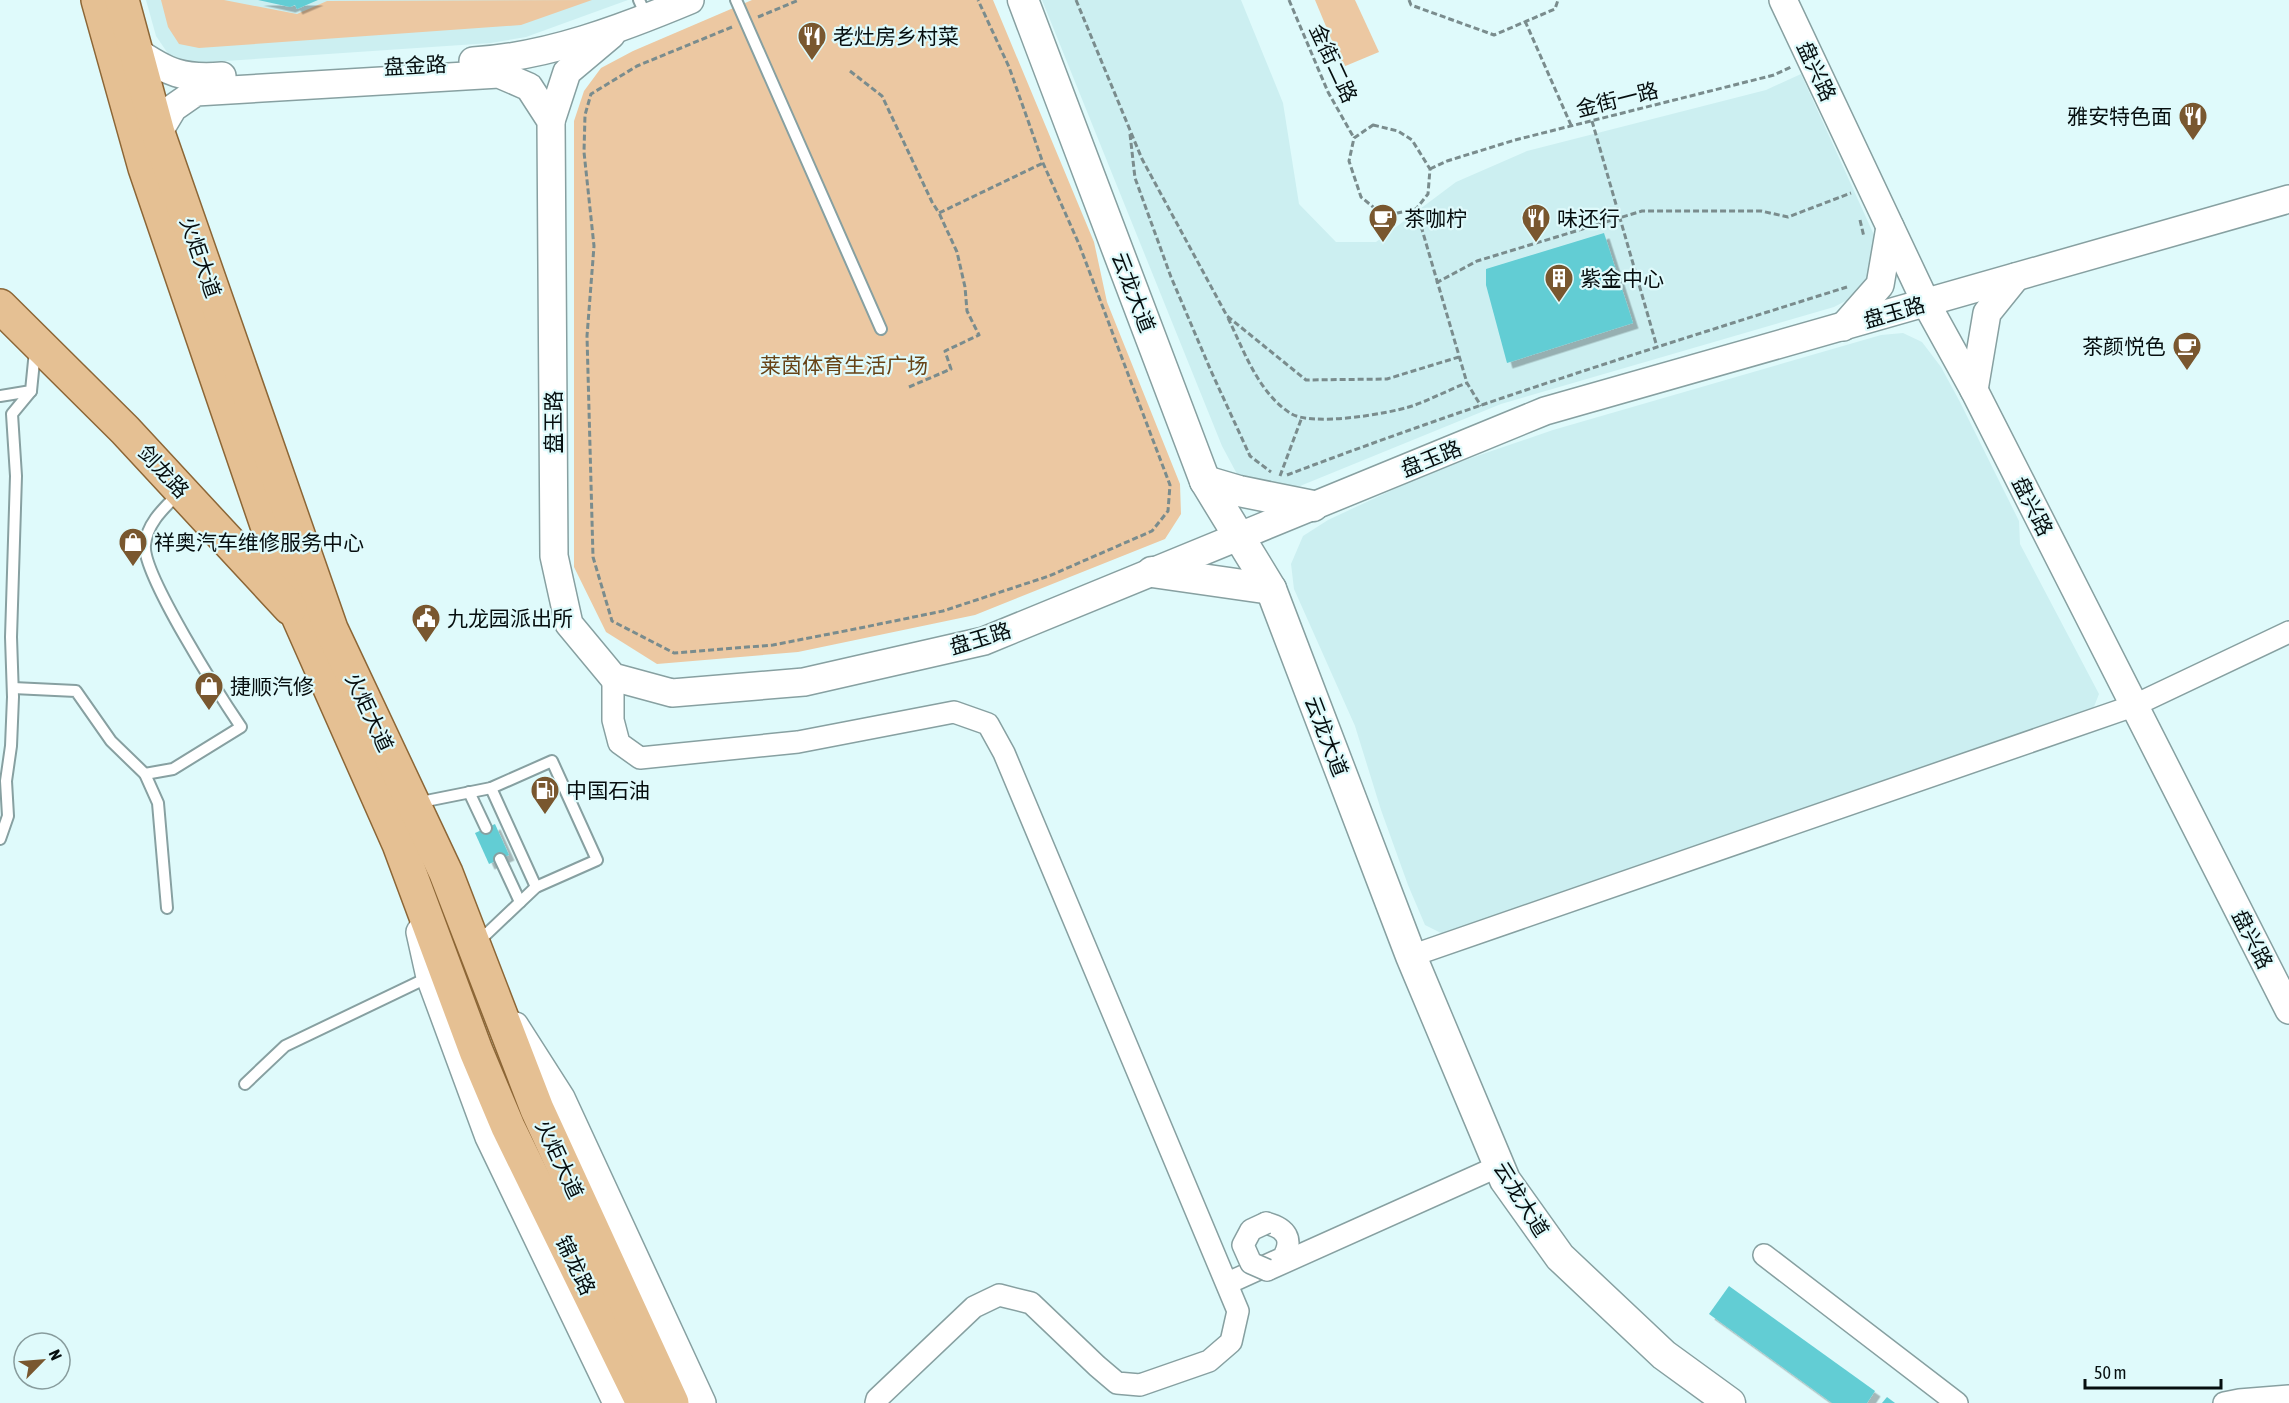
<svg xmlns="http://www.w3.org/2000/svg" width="2289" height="1403" viewBox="0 0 2289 1403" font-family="'Asap Condensed','Noto Sans SC',sans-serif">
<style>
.built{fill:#cceff1}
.green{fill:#ecc8a2}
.building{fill:#62cdd4;filter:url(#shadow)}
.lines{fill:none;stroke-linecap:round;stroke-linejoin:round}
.service-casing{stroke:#87a0a1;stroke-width:14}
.minor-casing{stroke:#87a0a1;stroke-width:24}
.tertiary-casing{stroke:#87a0a1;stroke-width:30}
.secondary-casing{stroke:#87a0a1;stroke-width:33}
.primary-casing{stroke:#8c6636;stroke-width:36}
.path{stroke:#7a8c8d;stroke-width:3;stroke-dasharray:6 3;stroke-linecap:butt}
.service{stroke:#fff;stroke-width:10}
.minor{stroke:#fff;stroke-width:21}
.tertiary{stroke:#fff;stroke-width:27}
.secondary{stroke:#fff;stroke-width:30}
.primary{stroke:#e5c093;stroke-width:33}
.minor-bridge-casing{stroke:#87a0a1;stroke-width:24;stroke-linecap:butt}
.minor-bridge{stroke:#fff;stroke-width:21}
.labels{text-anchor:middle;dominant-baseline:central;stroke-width:4.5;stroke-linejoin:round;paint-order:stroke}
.poi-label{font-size:21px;fill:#060e0f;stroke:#dffafb;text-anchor:start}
.street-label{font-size:21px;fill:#060e0f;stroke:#dffafb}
.park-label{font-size:21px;fill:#674316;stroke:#dffafb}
</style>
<defs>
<filter id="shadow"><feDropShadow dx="5.5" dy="5.5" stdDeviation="0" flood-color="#0004"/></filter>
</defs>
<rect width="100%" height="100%" fill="#dffafb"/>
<g class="built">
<path d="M146,0H628L526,37L491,43L195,63L171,58L156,36Z"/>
<path d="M1042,0H1241L1283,103L1299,204L1336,242H1376L1456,182L1527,151L1766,90L1801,74L1874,235L1876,266L1863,292L1834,307L1501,404L1300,486L1264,488L1237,474L1222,446Z"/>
<path d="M1903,333L1922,342L1941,367L1960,402L2019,521L2020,544L2099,694L2093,709L1443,934L1425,925L1408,885L1381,810L1355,726L1294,589L1291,564L1303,536L1328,520L1433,471L1553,430L1881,335Z"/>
</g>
<g class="green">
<path d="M161,0H224L297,14L327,1L592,0L521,25L199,48L179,44L168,27Z"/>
<path d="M752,0H993L1094,242L1107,302L1180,484L1181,514L1165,539L975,615L798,652L657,664L606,632L574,567V121L584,91L601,68L633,51Z"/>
<path d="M1315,0H1355L1379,52L1343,67Z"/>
</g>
<g class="building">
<path d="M258,0H318L297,9L295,5L290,7Z"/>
<path d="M1604,233L1633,323L1507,363L1486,285V269Z"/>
<path d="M495,824L509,855L489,864L475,833Z"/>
<path d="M1729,1286L1875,1391L1867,1403H1832L1709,1314Z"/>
<path d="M1887,1397L1895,1403H1882Z"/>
</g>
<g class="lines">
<g class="service-casing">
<g id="service">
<path d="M639,0L647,18"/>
<path d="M736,0L881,329"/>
<path d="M0,396L31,391L35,351"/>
<path d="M13,688L76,691L111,741L145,774L158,803L167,908"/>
<path d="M145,774L173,769L241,727C222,699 142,574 145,545C147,523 164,508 179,493"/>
<path d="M491,788L536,887"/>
<path d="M469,792L486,828"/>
<path d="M416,803L491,788L552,761L597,860L536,887L477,943"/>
<path d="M0,839L8,816L6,781L11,746L13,697L11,637L16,476L12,414L31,391"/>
<path d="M500,859L520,902"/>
<path d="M245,1084L285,1046L429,977"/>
</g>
</g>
<g class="minor-casing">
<g id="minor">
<path d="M613,677V720L619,743L640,758L798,742L954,712L988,724L1004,753L1238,1311L1231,1342L1209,1361L1140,1385L1117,1383L1097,1366L1031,1303L999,1295L974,1307L877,1399L876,1403"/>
<path d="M1411,956L2133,706L2289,632"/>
<path d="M1764,1255L1957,1403"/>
<path d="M1267,1270L1499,1166"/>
<path d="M1228,1283L1283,1258C1294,1239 1286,1228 1266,1223"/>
<path d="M2224,1403L2239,1400L2289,1396"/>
</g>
</g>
<g class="tertiary-casing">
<g id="tertiary">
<path d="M1783,0L1926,303L1974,390L2289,1010"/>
<path d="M136,51C168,73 183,79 222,76"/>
<path d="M473,61C547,57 623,28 690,0"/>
<path d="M551,121L567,72L611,35"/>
<path d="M158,133L173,108L196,92L499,74L529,87L551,121L554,556L569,624L613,677L672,693L804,682L984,641L1545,411L2289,199"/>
<path d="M1843,327L1880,285L1890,227"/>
<path d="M1974,390L1987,313L2016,277"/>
<path d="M420,932L430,977L489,1137L617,1403"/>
<path d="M515,1026L561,1098L702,1403"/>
</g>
</g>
<g class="secondary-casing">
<g id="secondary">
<path d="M1023,0L1205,481L1271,589L1411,956L1505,1180L1560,1257L1664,1355L1730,1403"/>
<path d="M1205,481L1239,491L1313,506"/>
<path d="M1152,572L1271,589"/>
</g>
</g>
<g class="primary-casing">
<g id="primary">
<path d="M98,0L145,168L298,616L399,844L476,1051L508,1127L643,1403"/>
<path d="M122,0L158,133L331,629L446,873L537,1109L672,1403"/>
<path d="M0,306L125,430L290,608"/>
</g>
</g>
<g class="path">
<path d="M1076,0L1142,159L1227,316L1306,380L1387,379L1459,357"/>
<path d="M1289,0L1328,92L1354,138"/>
<path d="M1409,0L1411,5L1494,35L1555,9L1558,0"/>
<path d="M758,17L799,0"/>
<path d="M1525,21L1571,125"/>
<path d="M732,27L637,66L591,94L585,115L584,152L594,246L587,336L593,557L612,621L674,653L773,645L860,628L943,611L1049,576L1152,531L1168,511L1170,485L1151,435L1079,244L1043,163L1009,67L978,0"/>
<path d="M850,71L882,96L932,202L939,213L1043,163"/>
<path d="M1592,121L1657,347"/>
<path d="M1373,125L1398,131L1412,140L1430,169L1428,194L1416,209L1393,214L1378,211L1361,197L1349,161L1354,138Z"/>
<path d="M1130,134L1135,178L1171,277L1211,371L1250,456L1271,472"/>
<path d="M1430,169L1447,161L1515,140L1774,75L1791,67"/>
<path d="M1416,209L1467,383L1481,406"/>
<path d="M1860,220L1864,237"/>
<path d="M1436,283L1477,261L1642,211H1761L1788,217L1851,193"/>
<path d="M1228,318C1244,351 1258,392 1290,413C1310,427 1388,414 1412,406C1430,400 1448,390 1467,383"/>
<path d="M909,387L951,369L945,351L979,335L967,311L965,287L957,252L939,213"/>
<path d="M1287,475C1471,405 1659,346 1847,287"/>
<path d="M1280,476L1302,417"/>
</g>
<use href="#service" class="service"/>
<use href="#minor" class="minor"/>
<use href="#tertiary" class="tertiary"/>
<use href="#secondary" class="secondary"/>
<use href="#primary" class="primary"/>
<g class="minor-bridge-casing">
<path id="minor-bridge" d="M1266,1223L1251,1230L1243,1245L1251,1263L1267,1270"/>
</g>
<use href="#minor-bridge" class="minor-bridge"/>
</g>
<defs>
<g id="restaurant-pin" transform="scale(1.5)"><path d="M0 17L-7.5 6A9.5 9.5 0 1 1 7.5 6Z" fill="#79572f" stroke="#dffafb"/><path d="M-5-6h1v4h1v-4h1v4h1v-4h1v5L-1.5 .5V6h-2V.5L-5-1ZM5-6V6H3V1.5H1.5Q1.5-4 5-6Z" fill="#fff"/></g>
<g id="cafe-pin" transform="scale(1.5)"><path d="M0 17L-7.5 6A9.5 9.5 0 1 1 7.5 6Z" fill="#79572f" stroke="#dffafb"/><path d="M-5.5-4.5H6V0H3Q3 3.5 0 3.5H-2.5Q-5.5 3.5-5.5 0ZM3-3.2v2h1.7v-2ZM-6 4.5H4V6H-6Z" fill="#fff"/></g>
<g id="building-pin" transform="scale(1.5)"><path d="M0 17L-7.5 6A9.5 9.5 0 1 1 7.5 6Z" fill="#79572f" stroke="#dffafb"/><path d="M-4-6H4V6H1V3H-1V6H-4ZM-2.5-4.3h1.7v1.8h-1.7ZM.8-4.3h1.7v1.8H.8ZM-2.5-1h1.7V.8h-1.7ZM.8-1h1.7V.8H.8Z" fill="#fff"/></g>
<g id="shop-pin" transform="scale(1.5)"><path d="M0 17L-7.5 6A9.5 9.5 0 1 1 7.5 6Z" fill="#79572f" stroke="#dffafb"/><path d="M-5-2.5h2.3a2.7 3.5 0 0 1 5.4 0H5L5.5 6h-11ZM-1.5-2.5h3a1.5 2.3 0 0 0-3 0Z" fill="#fff"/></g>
<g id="civic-pin" transform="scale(1.5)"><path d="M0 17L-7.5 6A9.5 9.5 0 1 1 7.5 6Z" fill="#79572f" stroke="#dffafb"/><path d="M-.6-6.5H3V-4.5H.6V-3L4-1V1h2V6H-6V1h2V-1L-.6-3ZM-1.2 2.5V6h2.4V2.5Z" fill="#fff"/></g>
<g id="fuel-pin" transform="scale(1.5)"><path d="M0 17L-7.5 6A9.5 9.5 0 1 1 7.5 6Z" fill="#79572f" stroke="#dffafb"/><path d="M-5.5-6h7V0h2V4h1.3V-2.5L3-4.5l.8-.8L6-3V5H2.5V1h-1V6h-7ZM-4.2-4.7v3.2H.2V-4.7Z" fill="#fff"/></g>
</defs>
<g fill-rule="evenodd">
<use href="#restaurant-pin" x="812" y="36"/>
<use href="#restaurant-pin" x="2193" y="116"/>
<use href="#cafe-pin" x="1383" y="218"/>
<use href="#restaurant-pin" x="1536" y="218"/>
<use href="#building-pin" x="1559" y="278"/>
<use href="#cafe-pin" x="2187" y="346"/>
<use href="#shop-pin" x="133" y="542"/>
<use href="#civic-pin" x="426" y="618"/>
<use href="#shop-pin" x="209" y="686"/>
<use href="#fuel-pin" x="545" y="790"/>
</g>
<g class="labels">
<g class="poi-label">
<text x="833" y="36">老灶房乡村菜</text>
<text x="2172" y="116" text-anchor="end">雅安特色面</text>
<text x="1404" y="218">茶咖柠</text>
<text x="1557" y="218">味还行</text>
<text x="1580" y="278">紫金中心</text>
<text x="2166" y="346" text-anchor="end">茶颜悦色</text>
<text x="154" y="542">祥奥汽车维修服务中心</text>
<text x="447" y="618">九龙园派出所</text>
<text x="230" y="686">捷顺汽修</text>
<text x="566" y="790">中国石油</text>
</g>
<g class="street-label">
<text transform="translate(1334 63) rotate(65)">金街二路</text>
<text transform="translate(415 65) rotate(-3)">盘金路</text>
<text transform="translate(1817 71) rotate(65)">盘兴路</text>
<text transform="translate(1617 99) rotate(-14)">金街一路</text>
<text transform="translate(201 257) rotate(71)">火炬大道</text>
<text transform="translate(1134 292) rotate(69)">云龙大道</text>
<text transform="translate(1894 312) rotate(-16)">盘玉路</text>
<text transform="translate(553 422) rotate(-90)">盘玉路</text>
<text transform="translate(1431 458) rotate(-22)">盘玉路</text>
<text transform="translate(164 471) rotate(47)">剑龙路</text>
<text transform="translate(2033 506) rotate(63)">盘兴路</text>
<text transform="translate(980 638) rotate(-17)">盘玉路</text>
<text transform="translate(370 712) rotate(65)">火炬大道</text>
<text transform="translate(1327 736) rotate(69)">云龙大道</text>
<text transform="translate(2253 939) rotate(63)">盘兴路</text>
<text transform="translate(560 1159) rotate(65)">火炬大道</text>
<text transform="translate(1522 1199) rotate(58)">云龙大道</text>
<text transform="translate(576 1265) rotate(64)">锦龙路</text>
</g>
<g class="park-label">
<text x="844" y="365">莱茵体育生活广场</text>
</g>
</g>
<g transform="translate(42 1361) rotate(65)"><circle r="28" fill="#dffafb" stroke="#889c9d" stroke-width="1.5"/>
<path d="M0-4.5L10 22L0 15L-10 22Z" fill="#79572f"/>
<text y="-9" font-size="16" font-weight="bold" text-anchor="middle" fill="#060e0f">N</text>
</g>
<path d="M2085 1379v9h136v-9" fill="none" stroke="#060e0f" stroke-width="3"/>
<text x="2094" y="1379" font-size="18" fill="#060e0f" stroke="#dffafb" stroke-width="4.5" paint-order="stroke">50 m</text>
</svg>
